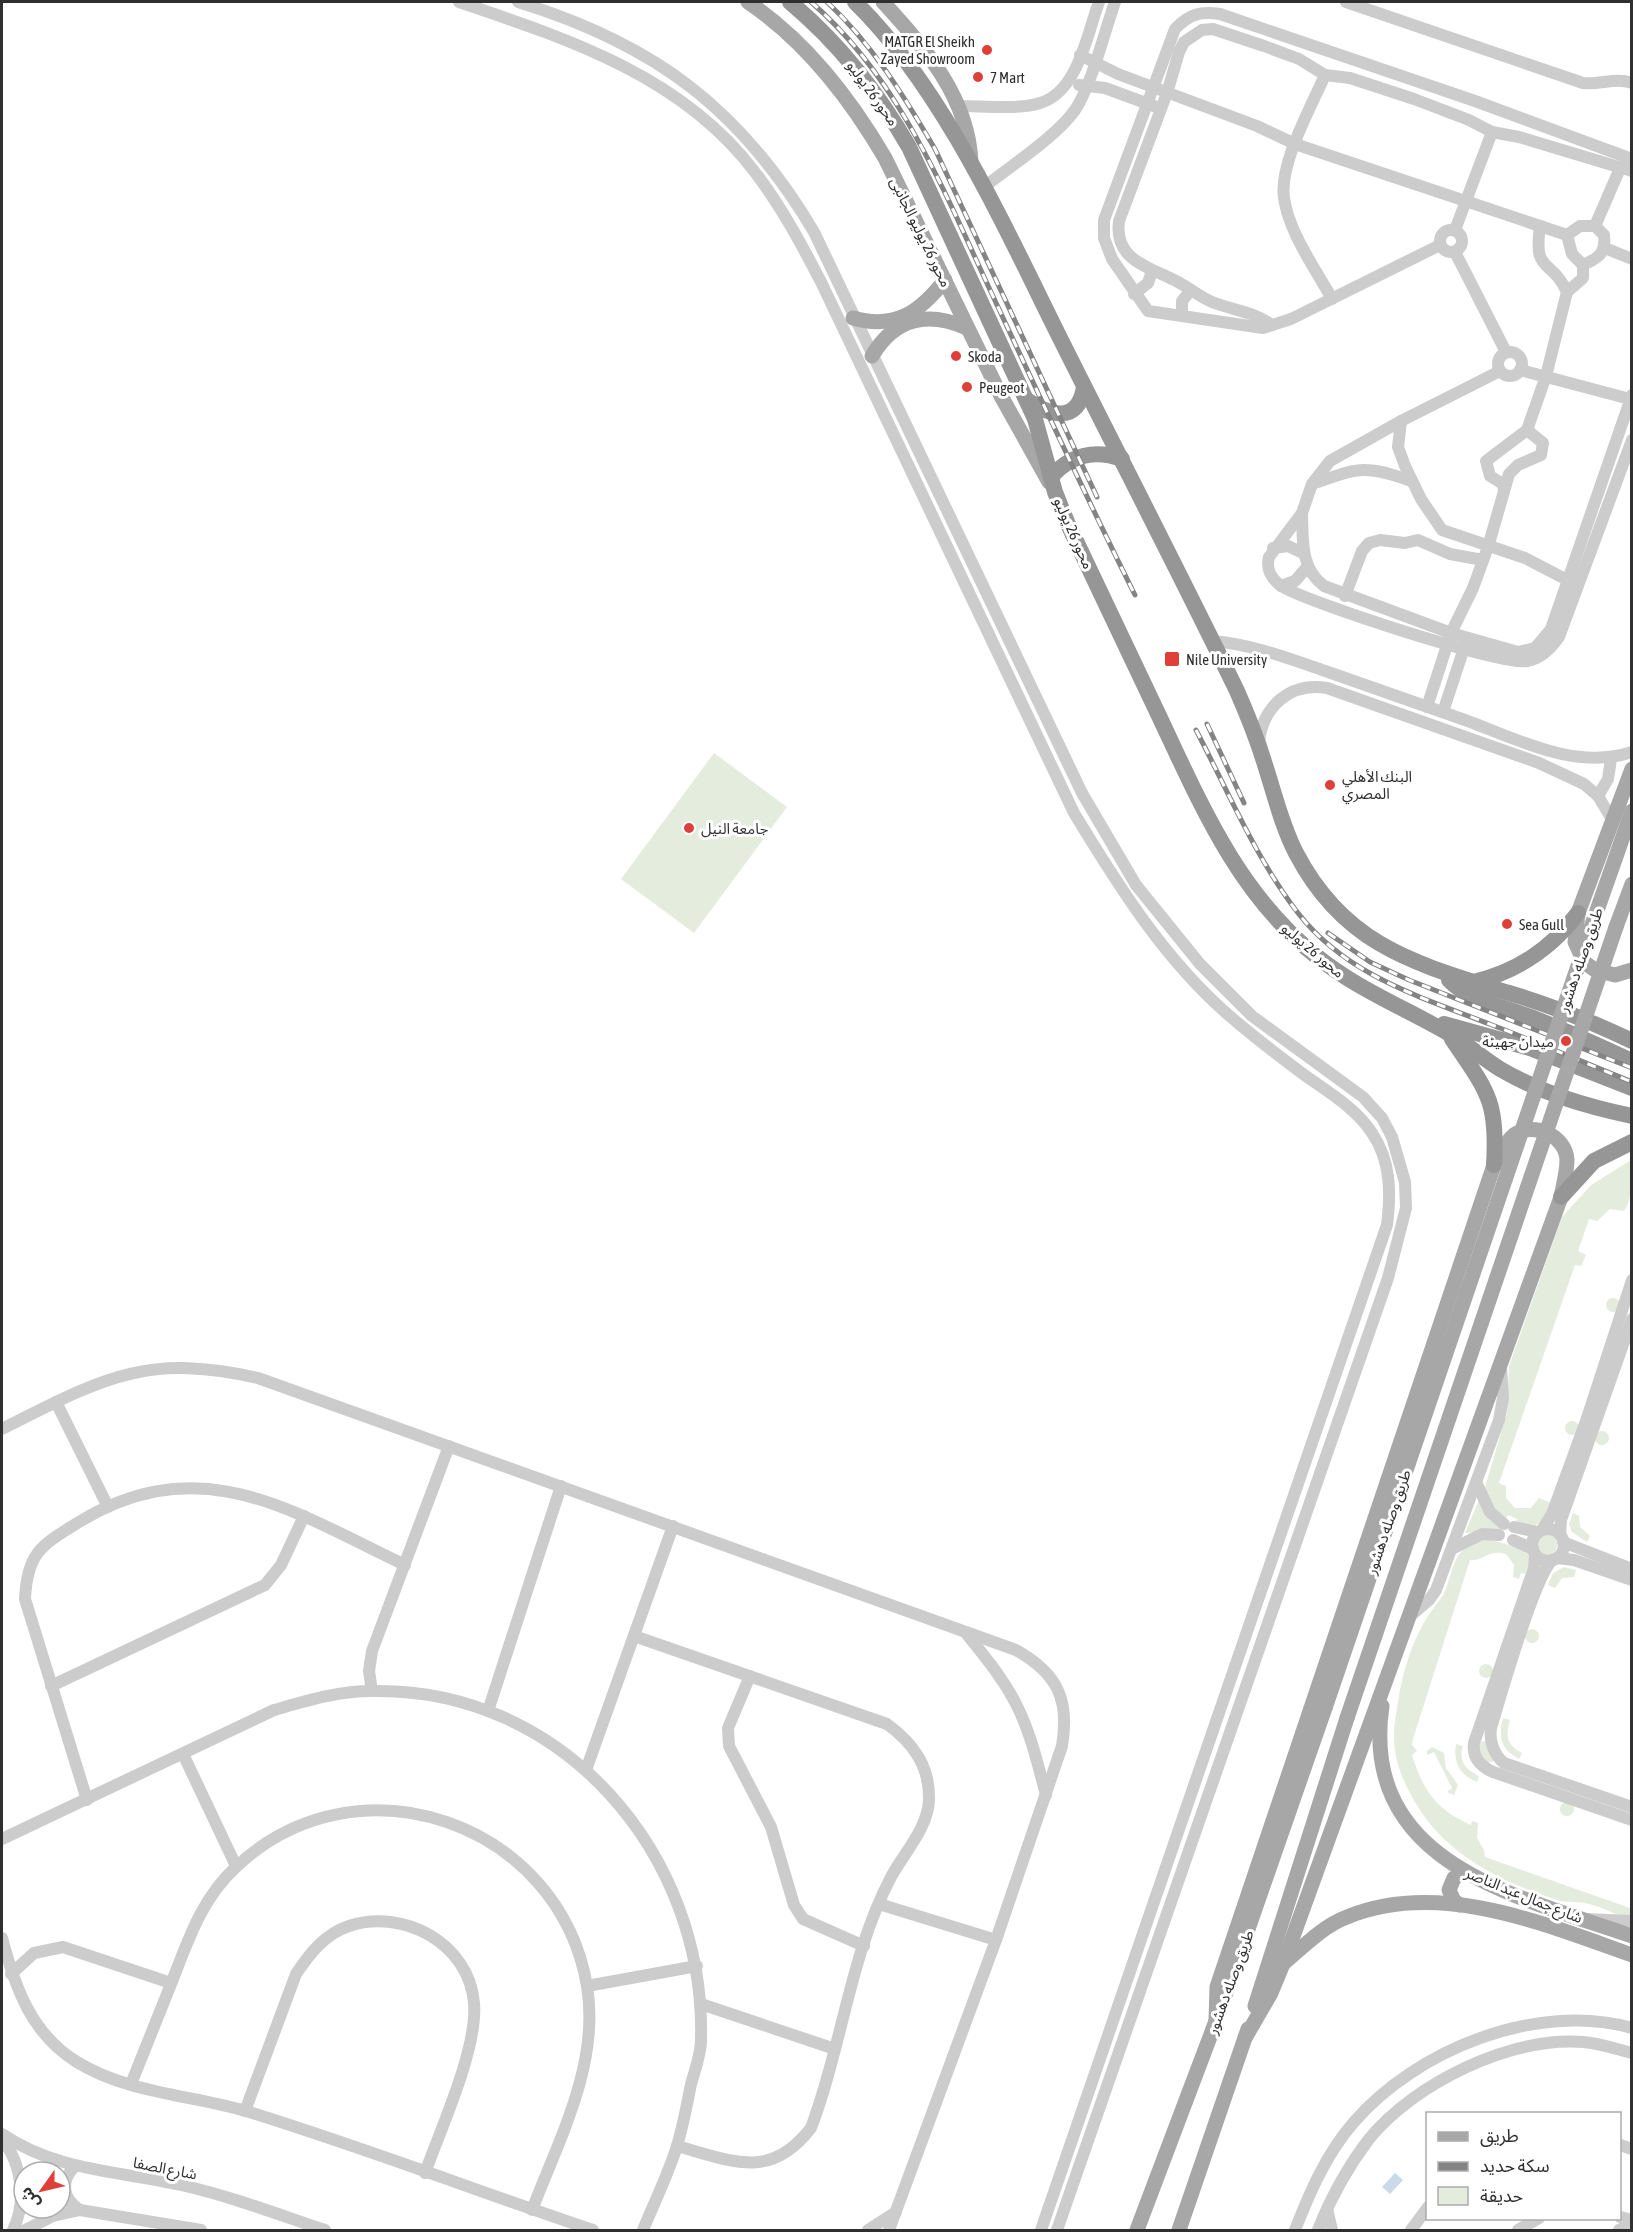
<svg xmlns="http://www.w3.org/2000/svg" width="1633" height="2232" viewBox="0 0 1633 2232" font-family="'Asap Condensed','Noto Sans Arabic',sans-serif">
<style>
.green{fill:#e3ecdd}
.water{fill:#cadaeb}
.lines{fill:none;stroke-linecap:round;stroke-linejoin:round}
.minor{stroke:#ccc;stroke-width:12}
.major{stroke:#a7a7a7;stroke-width:15}
.highway{stroke:#969696;stroke-width:16}
.rail-casing{stroke:#848484;stroke-width:5}
.rail{stroke:#fff;stroke-width:3;stroke-dasharray:9;stroke-linecap:butt}
.major-bridge{stroke:#a7a7a7;stroke-width:15}
.poi-dot{fill:#de3f39;stroke:#fff;stroke-width:2}
.labels{text-anchor:middle;dominant-baseline:central;stroke-width:6;stroke-linejoin:round;paint-order:stroke}
.poi-label{font-size:15px;fill:#2f2f2f;stroke:#fff;text-anchor:start}
.street-label{font-size:15px;fill:#2f2f2f;stroke:#fff}
</style>
<rect width="100%" height="100%" fill="#fff"/>
<g class="green">
<path d="M714,753L787,807L694,933L621,879Z"/>
<path d="M1631,1160C1631,1175 1633,1200 1624,1211L1610,1209L1597,1221L1589,1219L1578,1251L1586,1255L1581,1266L1575,1265L1499,1483L1506,1486V1498L1515,1508H1531L1539,1498L1551,1503L1543,1521L1536,1525L1516,1522L1517,1519L1508,1515L1506,1518L1494,1510L1485,1487L1507,1413L1509,1366L1562,1217L1591,1185Z"/>
<circle cx="1613" cy="1305" r="7"/>
<circle cx="1572" cy="1428" r="7"/>
<circle cx="1602" cy="1438" r="7"/>
<path d="M1479,1500L1503,1526L1501,1531L1465,1533Z"/>
<path d="M1573,1513L1579,1516L1580,1527L1590,1536L1587,1542L1572,1532L1569,1524Z"/>
<circle cx="1546" cy="1545" r="11"/>
<path d="M1485,1538L1526,1550C1531,1558 1529,1566 1525,1574L1521,1573L1519,1579L1513,1577L1514,1565L1506,1554C1488,1549 1483,1562 1470,1560L1413,1739L1412,1745L1417,1751L1412,1755C1423,1791 1437,1810 1471,1825L1472,1821L1478,1823L1477,1838L1484,1850L1485,1857L1630,1908L1631,1903V1919C1616,1916 1604,1907 1589,1904C1578,1901 1567,1903 1557,1900C1496,1880 1440,1852 1410,1793C1403,1780 1397,1766 1395,1750C1392,1732 1396,1714 1399,1696C1405,1662 1417,1627 1439,1601C1451,1587 1449,1565 1462,1551C1468,1545 1478,1542 1485,1538Z"/>
<path d="M1564,1567L1576,1570L1574,1577L1562,1578L1555,1588L1548,1585L1553,1573Z"/>
<circle cx="1532" cy="1636" r="7"/>
<circle cx="1486" cy="1671" r="7"/>
<path d="M1503,1718L1510,1720C1505,1736 1507,1745 1522,1753L1519,1759C1501,1749 1498,1738 1503,1718Z"/>
<path d="M1485,1741L1494,1760L1492,1762H1485L1478,1749L1480,1742Z"/>
<path d="M1456,1744L1463,1746C1458,1761 1466,1770 1479,1776L1477,1782C1459,1775 1453,1762 1456,1744Z"/>
<path d="M1432,1747L1444,1753L1446,1768L1458,1785L1454,1795L1447,1792L1452,1788L1434,1752L1427,1755V1751Z"/>
<circle cx="1567" cy="1809" r="7"/>
</g>
<path class="water" d="M1395,2173L1403,2180L1390,2194L1382,2187Z"/>
<g class="lines">
<g class="minor">
<path d="M459,2C568,39 682,76 754,171C781,206 802,245 822,284L1074,813C1119,887 1166,962 1232,1018C1255,1038 1279,1056 1303,1074C1328,1092 1356,1108 1372,1133C1391,1161 1391,1193 1387,1225L1041,2230"/>
<path d="M518,2C655,44 741,109 814,232L1082,793L1136,885L1200,964L1252,1016L1363,1097L1382,1118L1392,1137L1405,1182L1406,1208L1388,1278L1057,2230"/>
<path d="M1346,2L1583,83C1600,85 1616,77 1632,83"/>
<path d="M1080,55L1118,74L1257,126L1295,144L1567,235"/>
<path d="M1325,75C1311,107 1279,164 1284,198C1289,233 1315,268 1332,299"/>
<path d="M1079,85L1105,88L1154,106"/>
<path d="M960,106C983,106 1019,110 1040,103C1078,92 1087,34 1099,2"/>
<path d="M983,188C1009,167 1057,136 1075,110C1091,87 1105,30 1115,2"/>
<path d="M1540,226C1533,275 1551,257 1567,292"/>
<path d="M1580,226H1595L1604,235C1606,253 1599,258 1583,265L1572,254L1567,235Z"/>
<path d="M1595,226L1621,166"/>
<circle cx="1451" cy="241" r="11"/>
<path d="M1455,230L1492,132"/>
<path d="M1440,245L1291,319L1263,328L1148,311L1112,259L1104,238V220L1175,29C1189,14 1201,11 1220,14L1475,101L1632,159"/>
<path d="M1605,248L1632,259"/>
<path d="M1455,252L1506,352"/>
<path d="M1134,294L1148,283L1152,271"/>
<path d="M1182,315V301L1191,290"/>
<path d="M1272,325C1255,312 1232,310 1212,302C1198,296 1186,285 1172,279C1145,266 1114,258 1119,221L1167,93L1179,52L1184,42L1202,30L1213,29L1264,46L1299,59L1325,75L1350,78L1414,99L1469,120L1492,132L1519,137L1632,171"/>
<circle cx="1510" cy="364" r="12"/>
<path d="M1520,370L1630,399"/>
<path d="M1500,371L1401,421L1330,461L1312,484L1302,513L1269,557C1266,569 1270,577 1280,585C1301,601 1506,667 1528,661C1542,658 1551,648 1559,637L1632,440"/>
<path d="M1401,421L1398,447L1405,466L1421,499L1442,530L1525,558L1573,583"/>
<path d="M1527,430L1546,376L1567,292L1583,278V265"/>
<path d="M1312,484C1357,468 1366,464 1411,481"/>
<path d="M1302,513C1303,540 1300,568 1324,586L1451,633L1518,652L1535,648L1551,629L1632,395"/>
<path d="M1273,548L1288,546L1303,553"/>
<path d="M1281,586L1295,581L1308,566"/>
<path d="M1345,596L1362,551L1369,543L1380,540L1405,543L1418,540L1450,554L1483,560"/>
<path d="M1212,641C1253,644 1293,660 1331,673C1376,689 1420,704 1465,720C1517,739 1576,771 1632,752"/>
<path d="M1427,707L1451,633L1473,588L1488,547L1509,474L1518,465L1541,455L1543,443L1527,430L1486,461L1490,476L1503,484L1504,491"/>
<path d="M1443,712L1466,642"/>
<path d="M1259,742C1263,706 1290,682 1327,688L1539,763L1584,784L1598,796L1613,821"/>
<path d="M1598,796L1608,779L1611,759"/>
<path d="M56,1402L107,1505"/>
<path d="M2,1429C100,1380 144,1352 258,1378L1016,1650C1057,1673 1070,1699 1062,1746L996,1940L889,2230"/>
<path d="M1477,1484L1490,1512L1504,1524"/>
<path d="M1514,1527L1538,1532"/>
<circle cx="1548" cy="1545" r="16"/>
<path d="M1542,1530L1552,1514L1587,1418L1632,1280"/>
<path d="M1560,1535L1561,1520L1632,1319"/>
<path d="M1513,1540L1533,1549"/>
<path d="M1563,1542L1632,1569"/>
<path d="M1454,1548L1482,1534L1499,1535"/>
<path d="M1535,1554L1534,1568L1474,1743C1472,1757 1480,1766 1493,1772L1632,1820"/>
<path d="M1557,1558L1574,1560L1632,1580"/>
<path d="M1552,1560C1533,1580 1501,1695 1491,1728C1489,1741 1494,1755 1504,1763L1632,1807"/>
<path d="M1408,1618L1429,1600L1436,1590L1499,1420L1503,1398L1501,1367"/>
<path d="M966,1633C984,1656 1004,1679 1017,1706C1031,1734 1038,1765 1046,1795"/>
<path d="M634,1636L887,1724C913,1743 930,1766 929,1800C928,1828 904,1853 891,1877C850,1955 842,2046 811,2128C770,2181 732,2161 677,2146"/>
<path d="M750,1676L728,1728L729,1746L771,1827L794,1905L803,1919L864,1946"/>
<path d="M51,1686L265,1585L281,1565L304,1516"/>
<path d="M372,1691L369,1671L372,1651L449,1446"/>
<path d="M488,1711L561,1486"/>
<path d="M183,1754L236,1866"/>
<path d="M586,1770L673,1526"/>
<path d="M87,1800L25,1599C27,1552 42,1545 79,1522C201,1448 292,1511 405,1565"/>
<path d="M2,1839L274,1710C306,1701 338,1691 372,1691C563,1687 706,1855 701,2040C701,2054 695,2070 691,2084C687,2105 683,2126 677,2146C668,2175 654,2203 643,2230"/>
<path d="M879,1904L996,1940"/>
<path d="M1585,1919L1632,1921"/>
<path d="M2,1938C15,1987 31,2034 77,2062C127,2093 191,2095 246,2111C363,2147 477,2191 593,2230"/>
<path d="M11,1974L34,1953L63,1947L171,1983"/>
<path d="M587,1986L697,1966"/>
<path d="M701,2004L835,2049"/>
<path d="M131,2084C144,2051 158,2017 171,1984C188,1941 201,1899 236,1867C357,1752 559,1822 587,1986C600,2064 559,2139 532,2210"/>
<path d="M245,2111L296,1974C310,1953 325,1934 349,1926C403,1908 469,1943 474,2003C478,2048 441,2128 425,2173"/>
<path d="M2,2134C56,2171 119,2171 181,2185C230,2196 277,2214 325,2230"/>
<path d="M2,2139C22,2164 27,2201 13,2230"/>
<path d="M1620,2145L1632,2149"/>
<path d="M75,2166C60,2181 62,2199 80,2210"/>
<path d="M1327,2209L1332,2230"/>
<path d="M1620,2217L1632,2220"/>
<path d="M25,2230L53,2216L80,2210L201,2230"/>
<path d="M868,2230L896,2212"/>
<path d="M1295,2230C1310,2192 1326,2154 1354,2122C1416,2050 1537,2001 1632,2028"/>
<path d="M1318,2230C1331,2197 1347,2168 1369,2139C1415,2083 1509,2037 1583,2042C1599,2043 1616,2049 1632,2053"/>
<path d="M1411,2230L1428,2207"/>
<path d="M1518,2230L1539,2218"/>
<path d="M1619,2230L1632,2224"/>
</g>
<g class="major">
<path d="M748,2C806,41 850,98 885,158L1001,396L1049,482"/>
<path d="M883,2C925,48 969,98 971,163"/>
<path d="M853,318C895,330 920,312 945,280"/>
<path d="M872,356C895,317 928,311 967,328"/>
<path d="M1632,769L1578,913L1575,942L1584,962L1595,970L1615,975L1632,970"/>
<path d="M1594,919L1632,811"/>
<path d="M1616,927L1632,884"/>
<path d="M1382,1706C1359,1864 1517,1896 1632,1936"/>
<path d="M1460,1905L1454,1901L1449,1890L1454,1878L1465,1873"/>
<path d="M1284,1963C1304,1946 1323,1926 1347,1917C1439,1879 1544,1924 1632,1955"/>
<path d="M1255,2006L1347,1718"/>
<path d="M1216,2021L1217,1987L1494,1165C1499,1156 1506,1141 1514,1135C1534,1121 1566,1136 1567,1160C1567,1172 1563,1186 1561,1197L1283,1964L1271,1993L1245,2038"/>
<path d="M1137,2230L1216,2021L1325,1708"/>
<path d="M1179,2230L1248,2029"/>
</g>
<g class="highway">
<path d="M790,2C839,43 877,91 909,147L1035,419L1055,492L1067,522C1098,587 1129,653 1160,718C1201,805 1238,893 1315,955C1355,988 1403,1007 1448,1033C1466,1043 1482,1058 1500,1069C1541,1093 1585,1106 1632,1116"/>
<path d="M855,2C944,89 1006,230 1062,342C1120,458 1180,574 1237,691C1248,716 1258,741 1266,768C1275,796 1282,826 1296,853C1345,947 1417,964 1509,993C1551,1005 1592,1022 1632,1041"/>
<path d="M1027,400C1050,416 1078,424 1084,387"/>
<path d="M1051,477C1070,455 1095,449 1122,459"/>
<path d="M1449,980C1470,1002 1506,1007 1533,1018C1567,1031 1599,1046 1632,1061"/>
<path d="M1474,982C1518,971 1551,949 1578,913"/>
<path d="M1444,1024L1530,1048L1632,1088"/>
<path d="M1452,1039C1487,1091 1498,1100 1494,1165"/>
<path d="M1561,1197L1594,1161L1632,1142"/>
</g>
<g class="rail-casing">
<g id="rail">
<path d="M811,2C899,78 943,189 991,292C1038,393 1085,495 1135,595"/>
<path d="M827,2C872,44 904,96 935,149L1097,497"/>
<path d="M1207,724L1244,803"/>
<path d="M1196,730C1228,791 1256,859 1298,913C1347,976 1421,997 1492,1025C1539,1043 1585,1063 1632,1082"/>
<path d="M1328,933L1370,962L1409,980L1632,1068"/>
</g>
</g>
<use href="#rail" class="rail"/>
<g class="major-bridge">
<path d="M1325,1708L1594,919"/>
<path d="M1347,1718L1616,927"/>
</g>
</g>
<g class="poi-dot">
<circle cx="987" cy="50" r="6"/>
<circle cx="978" cy="77" r="6"/>
<circle cx="956" cy="356" r="6"/>
<circle cx="967" cy="387" r="6"/>
<rect x="1164" y="651" width="16" height="16" rx="3"/>
<circle cx="1330" cy="785" r="6"/>
<circle cx="689" cy="828" r="6"/>
<circle cx="1507" cy="924" r="6"/>
<circle cx="1566" cy="1041" r="6"/>
</g>
<g class="labels">
<g class="poi-label">
<text x="975" y="41" text-anchor="end">MATGR El Sheikh<tspan x="975" dy="17">Zayed Showroom</tspan></text>
<text x="990" y="77">7 Mart</text>
<text x="968" y="356">Skoda</text>
<text x="979" y="387">Peugeot</text>
<text x="1186" y="659">Nile University</text>
<text x="1342" y="776">البنك الأهلي<tspan x="1342" dy="17">المصري</tspan></text>
<text x="701" y="828">جامعة النيل</text>
<text x="1519" y="924">Sea Gull</text>
<text x="1554" y="1041" text-anchor="end">ميدان جهينة</text>
</g>
<g class="street-label">
<text transform="translate(873 93) rotate(54)">محور 26 يوليو</text>
<text transform="translate(921 232) rotate(64)">محور 26 يوليو الجانبى</text>
<text transform="translate(1074 533) rotate(66)">محور 26 يوليو</text>
<text transform="translate(1313 950) rotate(40)">محور 26 يوليو</text>
<text transform="translate(1580 960) rotate(-71)">طريق وصله دهشور</text>
<text transform="translate(1388 1522) rotate(-71)">طريق وصله دهشور</text>
<text transform="translate(1524 1895) rotate(22)">شارع جمال عبد الناصر</text>
<text transform="translate(1230 1982) rotate(-70)">طريق وصله دهشور</text>
<text transform="translate(165 2168) rotate(11)">شارع الصفا</text>
</g>
</g>
<rect width="1633" height="2232" fill="none" stroke="#2f2f2f" stroke-width="6"/>
<rect x="1426" y="2112" width="195" height="108" fill="#ffffff" stroke="#acacac" stroke-width="1.5"/>
<rect x="1438" y="2132" width="30" height="9" fill="#a7a7a7" stroke="#acacac" stroke-width="1.5"/>
<text x="1480" y="2142" font-size="18" fill="#2f2f2f">طريق</text>
<rect x="1438" y="2162" width="30" height="9" fill="#848484" stroke="#acacac" stroke-width="1.5"/>
<text x="1480" y="2172" font-size="18" fill="#2f2f2f">سكة حديد</text>
<rect x="1438" y="2187" width="30" height="18" fill="#e3ecdd" stroke="#acacac" stroke-width="1.5"/>
<text x="1480" y="2202" font-size="18" fill="#2f2f2f">حديقة</text>
<g transform="translate(42 2190) rotate(236)"><circle r="28" fill="#ffffff" stroke="#acacac" stroke-width="1.5"/>
<path d="M0-4.5L10 22L0 15L-10 22Z" fill="#de3f39"/>
<text y="-9" font-size="16" font-weight="bold" text-anchor="middle" fill="#2f2f2f">ش</text>
</g>
</svg>
